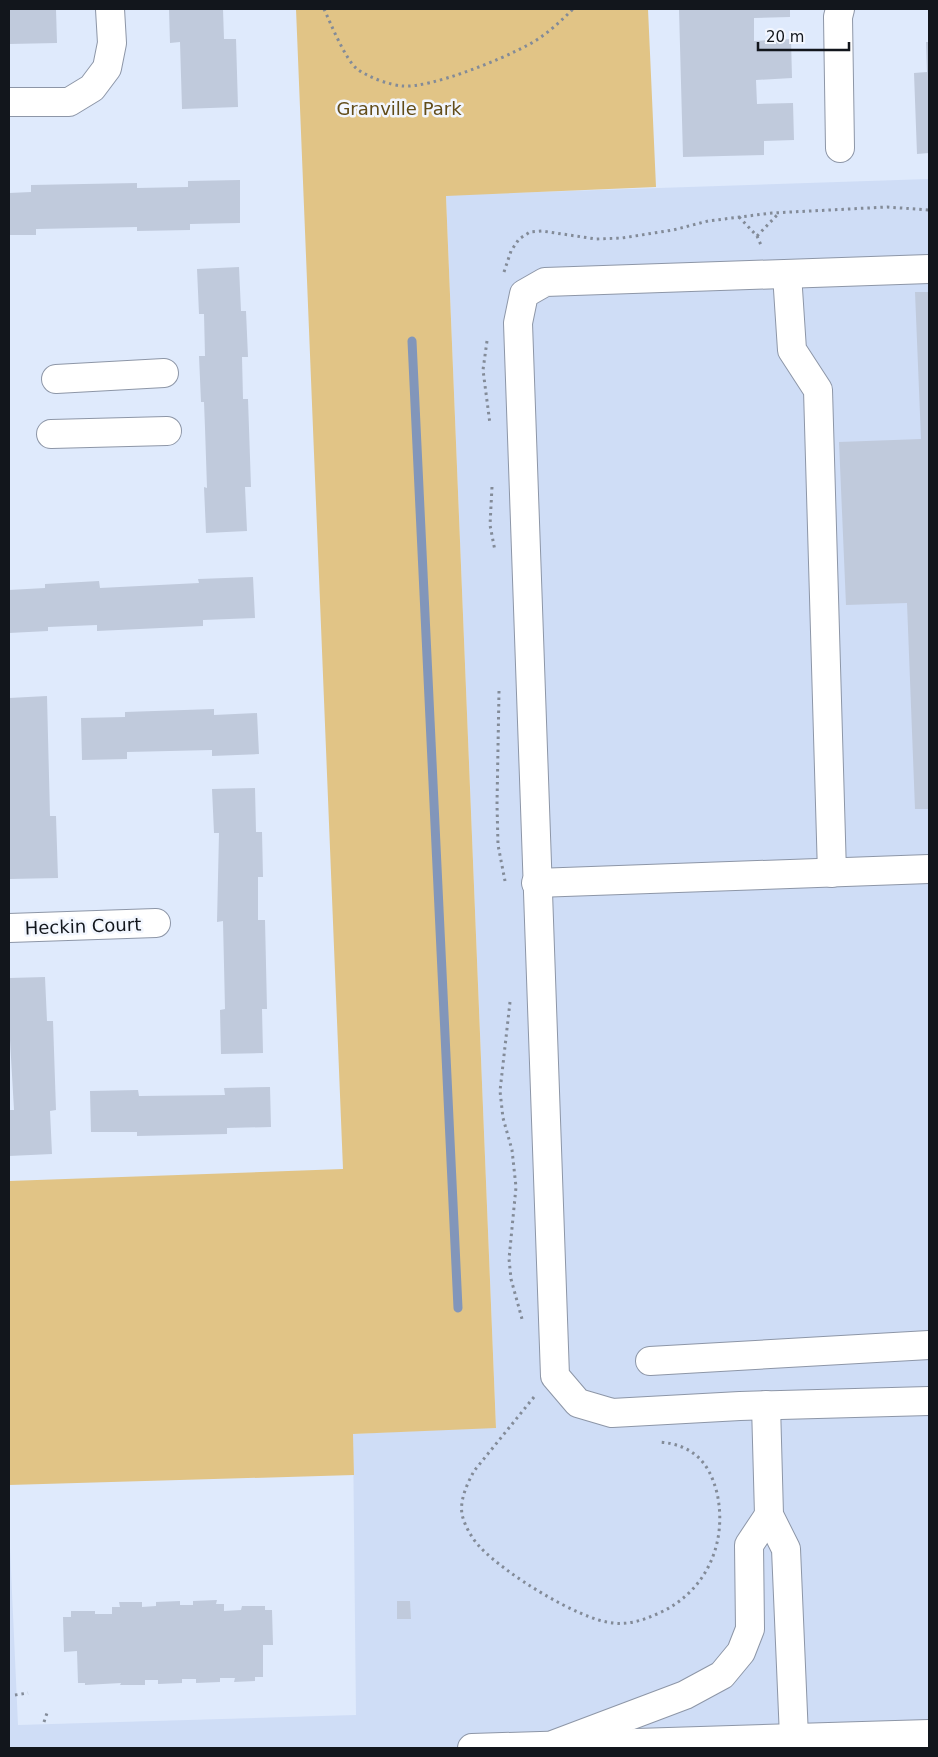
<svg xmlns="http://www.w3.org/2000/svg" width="938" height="1757" font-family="'DejaVu Sans',sans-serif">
  <rect width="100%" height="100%" fill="#dfeafc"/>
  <polygon fill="#cfddf6" points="929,179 929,1748 9,1748 9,1526 18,1725 356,1715 353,1434 496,1427 446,195"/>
  <polygon fill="#e1c486" points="296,9 648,9 656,187 446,196 496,1428 353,1434 354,1475 9,1485 9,1181 343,1169"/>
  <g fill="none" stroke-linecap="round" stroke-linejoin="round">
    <polyline stroke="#8296ba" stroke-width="9" points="412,341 458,1308"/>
  </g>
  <g fill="#c0cadc">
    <polygon points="9,9 56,9 57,43 9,44"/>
    <polygon points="169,9 223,9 224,39 236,39 238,107 182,109 180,42 170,43"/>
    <polygon points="679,9 790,9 790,17 754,18 754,41 791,39 792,78 756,80 757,104 793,103 794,140 764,141 764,155 683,157"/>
    <polygon points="926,42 929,42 929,153 917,154 914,73 927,72"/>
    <polygon points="240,180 240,223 190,224 190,230 137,231 137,227 36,229 36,235 9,235 9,193 31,192 31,185 137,183 137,188 188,187 188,181"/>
    <polygon points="239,267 241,311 246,311 248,357 242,357 243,399 248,399 251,487 245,487 247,531 206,533 204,487 207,488 205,428 204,402 201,402 199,356 205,356 204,314 199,314 197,269"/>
    <polygon points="915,292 929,292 929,809 915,809 907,603 846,605 839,442 921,439"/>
    <polygon points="253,577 255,618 203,620 203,626 97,631 97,625 48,627 48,631 9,633 9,590 45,588 45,584 99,581 100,588 199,583 198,579"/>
    <polygon points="47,696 50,816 56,816 58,878 9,879 9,698"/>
    <polygon points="214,709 214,715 257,713 259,754 212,756 212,750 127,752 127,759 82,760 81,718 125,717 125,712"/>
    <polygon points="255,788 256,832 262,832 263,877 258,877 258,920 265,920 267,1009 262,1009 263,1053 221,1054 220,1010 225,1009 223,921 217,922 219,833 214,833 212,789"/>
    <polygon points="45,977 47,1021 53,1021 56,1110 50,1111 52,1154 9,1156 9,1110 14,1110 9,1023 9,978"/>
    <polygon points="270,1087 271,1127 227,1128 227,1134 137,1136 137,1132 91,1132 90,1091 138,1090 139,1096 225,1095 224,1088"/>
    <polygon points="217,1600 216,1604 224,1604 224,1611 241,1610 242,1606 265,1606 265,1610 272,1610 273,1645 263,1645 263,1677 255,1677 255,1681 234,1682 235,1678 220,1678 220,1682 196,1683 196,1679 182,1679 182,1683 158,1684 158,1680 145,1680 145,1685 120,1685 121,1683 85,1685 85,1683 78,1683 77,1651 64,1652 63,1617 71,1617 71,1611 95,1611 95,1614 112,1614 112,1607 120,1607 119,1602 142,1602 142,1607 156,1606 156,1602 180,1601 180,1605 193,1605 193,1601"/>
    <polygon points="397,1601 410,1601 411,1619 397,1619"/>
  </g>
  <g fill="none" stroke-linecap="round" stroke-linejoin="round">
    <g stroke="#8d96a7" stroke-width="30">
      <g id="minor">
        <polyline points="9,102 69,102 92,88 107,68 112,43 110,9"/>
        <polyline points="840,148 838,17 840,9"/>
        <polyline points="929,269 545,282 524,294 518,323 555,1376 578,1403 612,1413 740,1406 929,1401"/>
        <polyline points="787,274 792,350 818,390 832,873"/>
        <polyline points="56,379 164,373"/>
        <polyline points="51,434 167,431"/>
        <polyline points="536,883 929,869"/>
        <polyline points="9,928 156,923"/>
        <polyline points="650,1361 929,1345"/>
        <polyline points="766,1405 769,1515 786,1549 794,1737"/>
        <polyline points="555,1744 685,1695 722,1675 741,1652 750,1629 749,1545 769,1515"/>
      </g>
    </g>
    <g stroke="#8d96a7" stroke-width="30">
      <polyline id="major" points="472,1748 929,1734"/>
    </g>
    <g stroke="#838b98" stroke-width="3" stroke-dasharray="2.5 4" stroke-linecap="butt">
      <path d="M324,9C331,24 345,59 357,69C368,77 389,85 403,86C431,88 500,60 526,46C544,37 559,23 573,9"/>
      <polyline points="739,217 757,236 761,245"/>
      <polyline points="757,236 779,213"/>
      <polyline points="504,272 511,251 519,239 530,232 542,231 596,239 622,238 673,230 708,221 772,213 887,207 929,210"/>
      <polyline points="487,341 483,370 490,424"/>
      <polyline points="492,487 490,525 495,551"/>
      <polyline points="499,691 497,804 498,845 505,881"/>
      <polyline points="510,1002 500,1091 503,1118 512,1150 516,1187 509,1259 511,1279 522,1319"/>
      <path d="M534,1397L474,1471C467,1484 458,1503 463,1518C466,1528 473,1540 480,1547C504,1573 579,1620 613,1623C629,1625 643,1620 657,1614C706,1593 728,1543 717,1493C709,1461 692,1445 660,1442"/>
      <polyline points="15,1695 28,1693"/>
      <polyline points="44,1722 48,1710"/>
    </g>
    <use href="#minor" stroke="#fff" stroke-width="28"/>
    <use href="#major" stroke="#fff" stroke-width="28"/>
  </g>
  <g text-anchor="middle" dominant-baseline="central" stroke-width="5" stroke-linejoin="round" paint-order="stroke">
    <g font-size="18" fill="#624c19" stroke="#f2f6fe">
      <text x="399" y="108">Granville Park</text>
    </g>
    <g font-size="18" fill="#12161c" stroke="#f2f6fe">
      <text transform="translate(83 926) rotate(-2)">Heckin Court</text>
    </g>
  </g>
  <rect width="938" height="1757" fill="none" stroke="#12161c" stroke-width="20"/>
  <path d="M758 42v8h91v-8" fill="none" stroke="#12161c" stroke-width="2.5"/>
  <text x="766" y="42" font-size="15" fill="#12161c" stroke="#f2f6fe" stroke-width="4" paint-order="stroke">20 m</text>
</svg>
